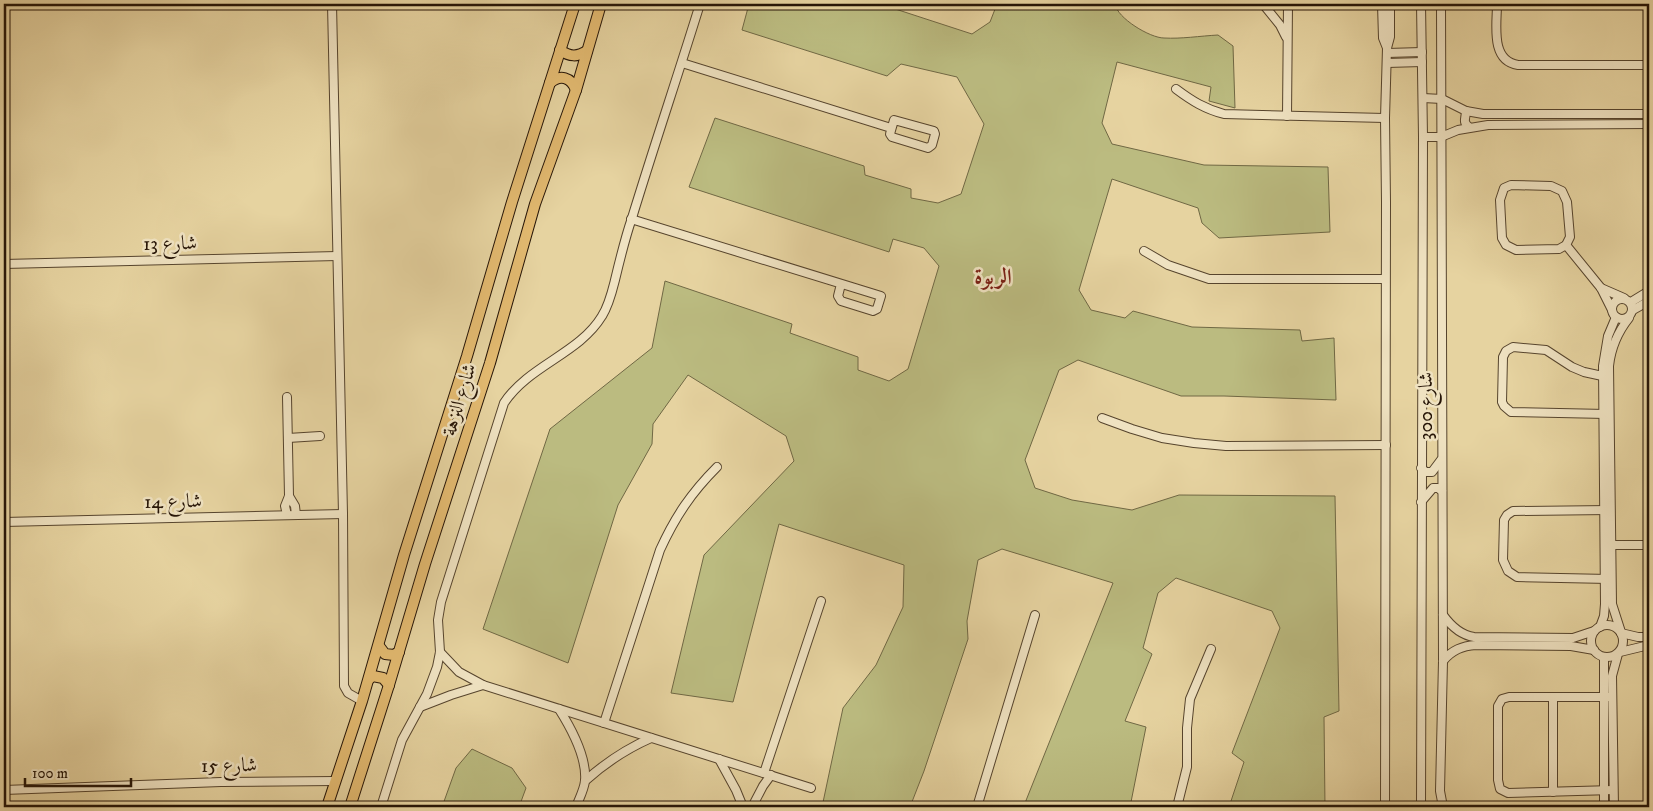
<svg xmlns="http://www.w3.org/2000/svg" width="1653" height="811" font-family="'IM FELL DW Pica',Amiri,serif">
  <rect width="100%" height="100%" fill="#e6d3a0"/>
  <filter id="stains"><feTurbulence type="fractalNoise" baseFrequency=".004" numOctaves="4"/><feColorMatrix values="0 0 0 0 .2 0 0 0 0 .09 0 0 0 0 .02 0 0 0 .5 -.17"/></filter>
  <radialGradient id="worn" r=".72"><stop offset=".6" stop-color="#630" stop-opacity="0"/><stop offset="1" stop-color="#630" stop-opacity=".3"/></radialGradient>
  <g fill="#bbbb80" stroke="#706844">
    <path d="M749,4H880L972,34L990,22L997,4H1115C1117,18 1150,38 1164,38C1181,39 1200,36 1218,35L1233,46L1235,108L1209,101L1211,87L1117,62L1102,123L1112,144L1204,165L1328,167L1330,232L1219,238L1202,223L1198,208L1112,179L1079,290L1091,310L1125,318L1133,311L1192,327L1300,330L1302,341L1334,338L1336,400L1224,396H1181L1078,360L1059,370L1025,460L1035,488L1072,500L1132,510L1179,495L1335,496L1339,711L1324,717L1325,807H1229L1244,762L1232,753L1280,628L1272,611L1176,578L1158,593L1143,648L1152,654L1125,721L1146,727L1130,807H1038L1025,803L1113,583L1002,549L978,560L967,621L968,639L924,771L910,807H822L843,708L876,665L903,607L904,565L779,524L733,702L671,693L704,555L794,461L786,436L688,375L653,424L652,444L618,505L568,663L483,629L550,429L652,348L665,281L792,324L790,333L858,357V370L889,381L908,369L939,266L924,248L893,239L889,252L689,187L715,118L864,166L865,175L911,189V198L938,203L961,194L984,124L957,77L901,64L887,76L742,30Z"/>
    <polygon points="472,749 512,768 526,788 519,807 442,807 456,768"/>
  </g>
  <g fill="none" stroke-linecap="round" stroke-linejoin="round">
    <g stroke="#56442d" stroke-width="10">
      <g id="minor">
        <polyline points="332,4 343,514 344,686 348,693 362,701"/>
        <polyline points="1263,4 1280,25 1286,37"/>
        <polyline points="1382,4 1383,38 1387,48"/>
        <polyline points="1441,4 1443,661 1440,791 1443,807"/>
        <path d="M1497,4C1497,24 1490,61 1518,65H1649"/>
        <polyline points="1387,53 1422,52"/>
        <polyline points="682,63 891,128"/>
        <polyline points="1387,63 1422,62"/>
        <path d="M1176,89C1192,101 1205,109 1224,114L1385,118"/>
        <polyline points="1423,98 1442,99 1466,111 1483,114 1649,114"/>
        <path d="M1466,111C1466,118 1462,122 1469,127"/>
        <polyline points="1287,116 1288,4"/>
        <polygon points="894,120 934,131 935,134 932,145 928,148 892,137 890,134"/>
        <polyline points="1423,137 1441,137 1458,130 1488,125 1649,124"/>
        <polygon points="1511,185 1551,186 1562,191 1567,202 1570,237 1566,245 1559,249 1516,250 1506,245 1502,238 1500,200 1504,188"/>
        <polyline points="631,219 881,296 877,309 873,311 841,301 838,296 841,284"/>
        <polyline points="1566,245 1601,288 1612,310"/>
        <polyline points="1144,251 1168,265 1209,279 1385,279"/>
        <polyline points="4,264 337,256"/>
        <polyline points="1601,288 1624,298"/>
        <circle cx="1622" cy="309" r="10"/>
        <polyline points="1631,302 1649,291"/>
        <polyline points="4,305 5,378"/>
        <polyline points="1633,310 1649,301"/>
        <polyline points="287,397 289,496 285,506 287,515"/>
        <polyline points="1606,414 1511,412 1504,406 1502,402 1503,357 1506,351 1513,347 1546,350 1572,367 1584,372 1607,377"/>
        <polyline points="1102,418 1132,429 1162,438 1194,443 1226,446 1386,445"/>
        <polyline points="288,438 320,436"/>
        <polyline points="1421,468 1426,472 1432,472 1441,460"/>
        <polyline points="289,496 295,506 296,515"/>
        <polyline points="1421,502 1433,488 1438,488 1442,491"/>
        <polyline points="4,522 343,514"/>
        <polyline points="1611,545 1649,545"/>
        <polyline points="1609,579 1517,577 1508,571 1503,560 1504,520 1507,515 1513,511 1609,510"/>
        <path d="M1443,615C1451,626 1460,635 1474,637L1573,638L1594,631"/>
        <circle cx="1607" cy="641" r="16"/>
        <polyline points="1600,627 1604,616 1605,604 1603,366 1608,336 1616,317"/>
        <path d="M1621,632L1612,604L1609,366C1611,348 1617,333 1629,318"/>
        <polyline points="1621,633 1638,637 1649,637"/>
        <polyline points="440,652 459,672 483,685 811,788"/>
        <polyline points="1620,652 1649,645"/>
        <polyline points="1604,657 1604,807"/>
        <path d="M1443,661C1452,650 1462,646 1476,645L1571,646L1594,650"/>
        <polyline points="1612,697 1509,697 1502,699 1498,706 1498,780 1500,789 1508,793 1613,790"/>
        <polyline points="420,707 451,695 483,685"/>
        <path d="M559,709C571,728 587,758 585,781C584,790 579,799 576,807"/>
        <path d="M604,723L660,550C675,517 691,493 717,467"/>
        <polyline points="719,759 736,790 743,807"/>
        <polyline points="764,773 821,601"/>
        <path d="M585,781C605,763 626,749 651,738"/>
        <polyline points="4,790 221,782 335,781"/>
        <polyline points="1553,792 1553,697"/>
        <path d="M381,807L402,740L427,694L437,667L440,652L438,620L441,602L504,403C529,365 579,354 602,316C609,305 612,292 615,280C620,259 625,238 632,218C654,146 678,75 700,4"/>
        <polyline points="752,807 763,786 771,775"/>
        <polyline points="977,807 1035,615"/>
        <polyline points="1177,807 1187,767 1187,728 1190,699 1211,649"/>
        <polyline points="1385,807 1386,202 1385,118 1387,48 1390,37 1390,4"/>
        <polyline points="1421,807 1423,137 1421,4"/>
        <polyline points="1614,807 1612,676 1618,654"/>
      </g>
    </g>
    <g stroke="#261507" stroke-width="12">
      <g id="major">
        <path d="M560,50C570,57 577,57 587,51"/>
        <path d="M550,83C560,74 571,77 576,90"/>
        <polyline points="379,646 385,654 394,655 399,652"/>
        <polyline points="369,679 373,676 383,678 389,685"/>
        <polyline points="327,807 362,701 404,555 467,356 512,202 575,4"/>
        <polyline points="350,807 389,685 425,564 490,363 535,204 576,90 601,4"/>
      </g>
    </g>
    <use href="#minor" stroke="#efe2c1" stroke-width="8"/>
    <use href="#major" stroke="#e3ba70" stroke-width="10"/>
  </g>
  <g text-anchor="middle" dominant-baseline="central" stroke-width="5" stroke-linejoin="round" paint-order="stroke">
    <g font-size="20" fill="#261507" stroke="#efe2c1">
      <text transform="translate(170 244) rotate(-1)">شارع 13</text>
      <text transform="translate(460 400) rotate(-73)">شارع النزهة</text>
      <text transform="translate(1426 406) rotate(-90)">شارع 300</text>
      <text transform="translate(173 502) rotate(-1)">شارع 14</text>
      <text transform="translate(229 766) rotate(-1)">شارع 15</text>
    </g>
    <g font-size="22" font-weight="bold" fill="#7a1f14" stroke="#efe2c1">
      <text x="993" y="277">الربوة</text>
    </g>
  </g>
  <rect width="1653" height="811" fill="none" stroke="#e6d3a0" stroke-width="20"/>
  <rect x="5" y="5" width="1643" height="801" fill="none" stroke="#261507" stroke-width="2.5"/>
  <rect x="10" y="10" width="1633" height="791" fill="none" stroke="#261507"/>
  <path d="M25 778v8h106v-8" fill="none" stroke="#261507" stroke-width="2.5"/>
  <text x="32" y="778" font-size="15" fill="#261507" stroke="#efe2c1" stroke-width="4" paint-order="stroke">100 m</text>
  <rect width="100%" height="100%" filter="url(#stains)"/>
  <rect width="100%" height="100%" fill="url(#worn)"/>
</svg>
